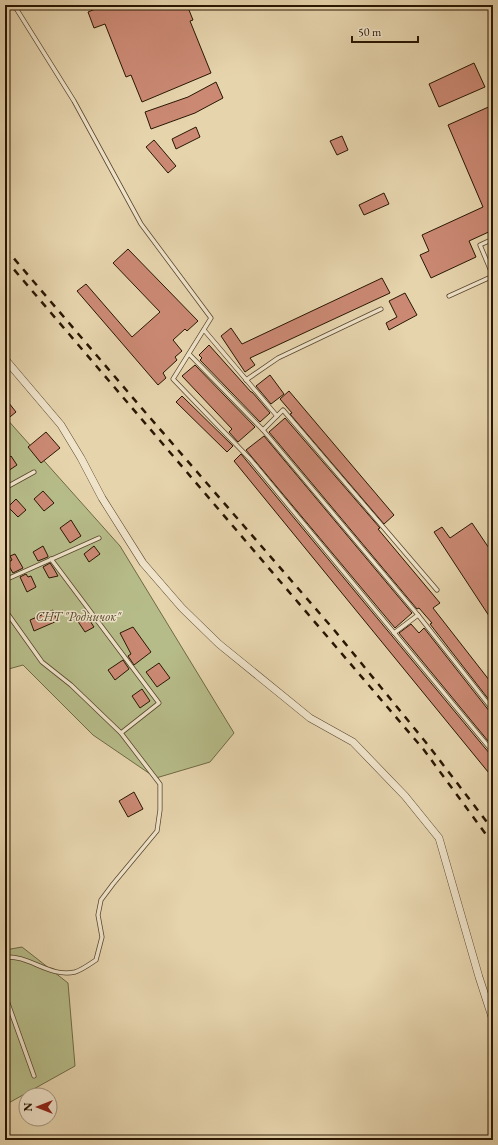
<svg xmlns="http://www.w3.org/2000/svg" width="498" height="1145" font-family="'EB Garamond',serif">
  <rect width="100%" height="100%" fill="#e6d4ad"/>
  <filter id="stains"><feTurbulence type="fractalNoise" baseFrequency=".005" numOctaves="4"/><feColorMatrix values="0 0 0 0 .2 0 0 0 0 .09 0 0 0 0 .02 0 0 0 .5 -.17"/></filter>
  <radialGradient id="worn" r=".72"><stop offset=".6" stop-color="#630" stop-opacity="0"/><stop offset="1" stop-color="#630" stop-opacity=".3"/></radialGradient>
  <g fill="#b6bc89" stroke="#6f6945">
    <polygon points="5,417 120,546 234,733 210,762 156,778 93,735 23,665 5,670"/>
    <polygon points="22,947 68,983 75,1066 5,1105 5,950"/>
  </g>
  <g fill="#cb8974" stroke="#281601">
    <polygon points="105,5 187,5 193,20 190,21 211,73 142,102 131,75 126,77 105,24 94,28 88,12"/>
    <polygon points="474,63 485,87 439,107 429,84"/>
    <polygon points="216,82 223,98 195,113 151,129 145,112 188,97"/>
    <polygon points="493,105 493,230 469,241 476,257 431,278 420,255 429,251 422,235 483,207 448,125"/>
    <polygon points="196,127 200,137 176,149 172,139"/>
    <polygon points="342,136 348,150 337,155 330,141"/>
    <polygon points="154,140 176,166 168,173 146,147"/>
    <polygon points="384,193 389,204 364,215 359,205"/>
    <polygon points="128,249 198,321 187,331 185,329 173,340 182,351 175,357 177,360 163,373 166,378 158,385 77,291 86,284 132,337 160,312 113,263"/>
    <polygon points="382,278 390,293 250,358 255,365 245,372 221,336 231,328 242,344"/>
    <polygon points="405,293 417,315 389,330 386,323 397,317 389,301"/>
    <polygon points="209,345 251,392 252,392 270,413 260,422 200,360 202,358 199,355"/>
    <polygon points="195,365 255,427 238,442 229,432 232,429 182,376"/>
    <polygon points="270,375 284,394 271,404 256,386"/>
    <polygon points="289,391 394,515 384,524 290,414 292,413 280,399"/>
    <polygon points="182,396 233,446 227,452 176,402"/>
    <polygon points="5,398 16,412 5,421"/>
    <polygon points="285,418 380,528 378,529 440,603 433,608 493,685 493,705 430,624 432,623 425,615 419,608 417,609 269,432"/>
    <polygon points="46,432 60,448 41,463 28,447"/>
    <polygon points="264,436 412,613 395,628 246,450"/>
    <polygon points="241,454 490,754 493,755 493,778 234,461"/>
    <polygon points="11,456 17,465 5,473 5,461"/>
    <polygon points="43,491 54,503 44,511 34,499"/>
    <polygon points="16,499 26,510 18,517 8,507"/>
    <polygon points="71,520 81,536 70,543 60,528"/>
    <polygon points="472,523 493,554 493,622 434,532 442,527 450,538"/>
    <polygon points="43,546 48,556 48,557 38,561 33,552"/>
    <polygon points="94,546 100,554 89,562 84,554"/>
    <polygon points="15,554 23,568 13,573 7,563 12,560 10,556"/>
    <polygon points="50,563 54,569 58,576 49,578 43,567"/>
    <polygon points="26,574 28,577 31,576 36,587 27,592 20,577"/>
    <polygon points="53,610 57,621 34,631 30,620"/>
    <polygon points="86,615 94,627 85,632 77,620"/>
    <polygon points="411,624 419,633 424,628 490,712 493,713 493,747 399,633"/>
    <polygon points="133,627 151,652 134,665 128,656 131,654 120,633"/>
    <polygon points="123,660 129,669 115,680 108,670"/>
    <polygon points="159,663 170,678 157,687 146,672"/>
    <polygon points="142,689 150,701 140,708 132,696"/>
    <polygon points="134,792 143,809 128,817 119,801"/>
  </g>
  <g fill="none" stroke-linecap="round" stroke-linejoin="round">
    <g stroke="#58462c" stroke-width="5">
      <g id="service">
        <polyline points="14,5 74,101 141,224 211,318 173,379 250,459 493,752"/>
        <polyline points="493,239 480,245 493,276"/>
        <polyline points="449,296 493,276"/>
        <polyline points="204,330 277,416"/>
        <polyline points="189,354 263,430 418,615 394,633"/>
        <polyline points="246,380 278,358 381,309"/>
        <polyline points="263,430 283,410 437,590"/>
        <polyline points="5,488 34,472"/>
        <polyline points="51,559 159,703 121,733"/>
        <polyline points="5,580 99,538"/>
        <path d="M5,610L42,662L71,685L121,733L160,784V810L157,831L113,884L101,900L98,915L102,937L96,960C90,964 82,970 75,972C50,978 29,955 5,957"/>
        <polyline points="418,615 493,710"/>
        <polyline points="5,995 34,1076"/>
      </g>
    </g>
    <g stroke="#58462c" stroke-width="8">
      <polyline id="minor" points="5,359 61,425 81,458 102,498 143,563 182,608 219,644 310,718 353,742 405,796 439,838 479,977 493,1020"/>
    </g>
    <use href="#service" stroke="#efe3ca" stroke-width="3.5"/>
    <use href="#minor" stroke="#efe3ca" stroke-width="7"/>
    <g stroke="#281601" stroke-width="2.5" stroke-dasharray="7 7" stroke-linecap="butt">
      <polyline points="5,248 139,405 335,631 428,745 493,830"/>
      <polyline points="5,259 424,750 493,844"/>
    </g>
  </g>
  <g text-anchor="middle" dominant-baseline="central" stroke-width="3" stroke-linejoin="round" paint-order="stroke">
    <g font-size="13" font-style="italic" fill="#53482a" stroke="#efe3ca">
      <text x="78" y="616">СНТ "Родничок"</text>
    </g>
  </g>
  <rect width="498" height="1145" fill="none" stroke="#e6d4ad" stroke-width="20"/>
  <rect x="6" y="6" width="486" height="1133" fill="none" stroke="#281601" stroke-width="2"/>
  <rect x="10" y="10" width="478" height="1125" fill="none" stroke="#281601"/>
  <g transform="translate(38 1107) rotate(270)"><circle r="19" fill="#efe3ca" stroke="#9f917a"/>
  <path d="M0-3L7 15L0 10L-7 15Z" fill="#8f2418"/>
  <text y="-6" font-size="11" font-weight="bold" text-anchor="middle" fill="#281601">N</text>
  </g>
  <path d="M352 36v6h66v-6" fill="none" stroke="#281601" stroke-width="2"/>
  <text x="358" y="36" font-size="12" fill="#281601" stroke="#efe3ca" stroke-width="3" paint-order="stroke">50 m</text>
  <rect width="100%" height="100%" filter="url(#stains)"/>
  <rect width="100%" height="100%" fill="url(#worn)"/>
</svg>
